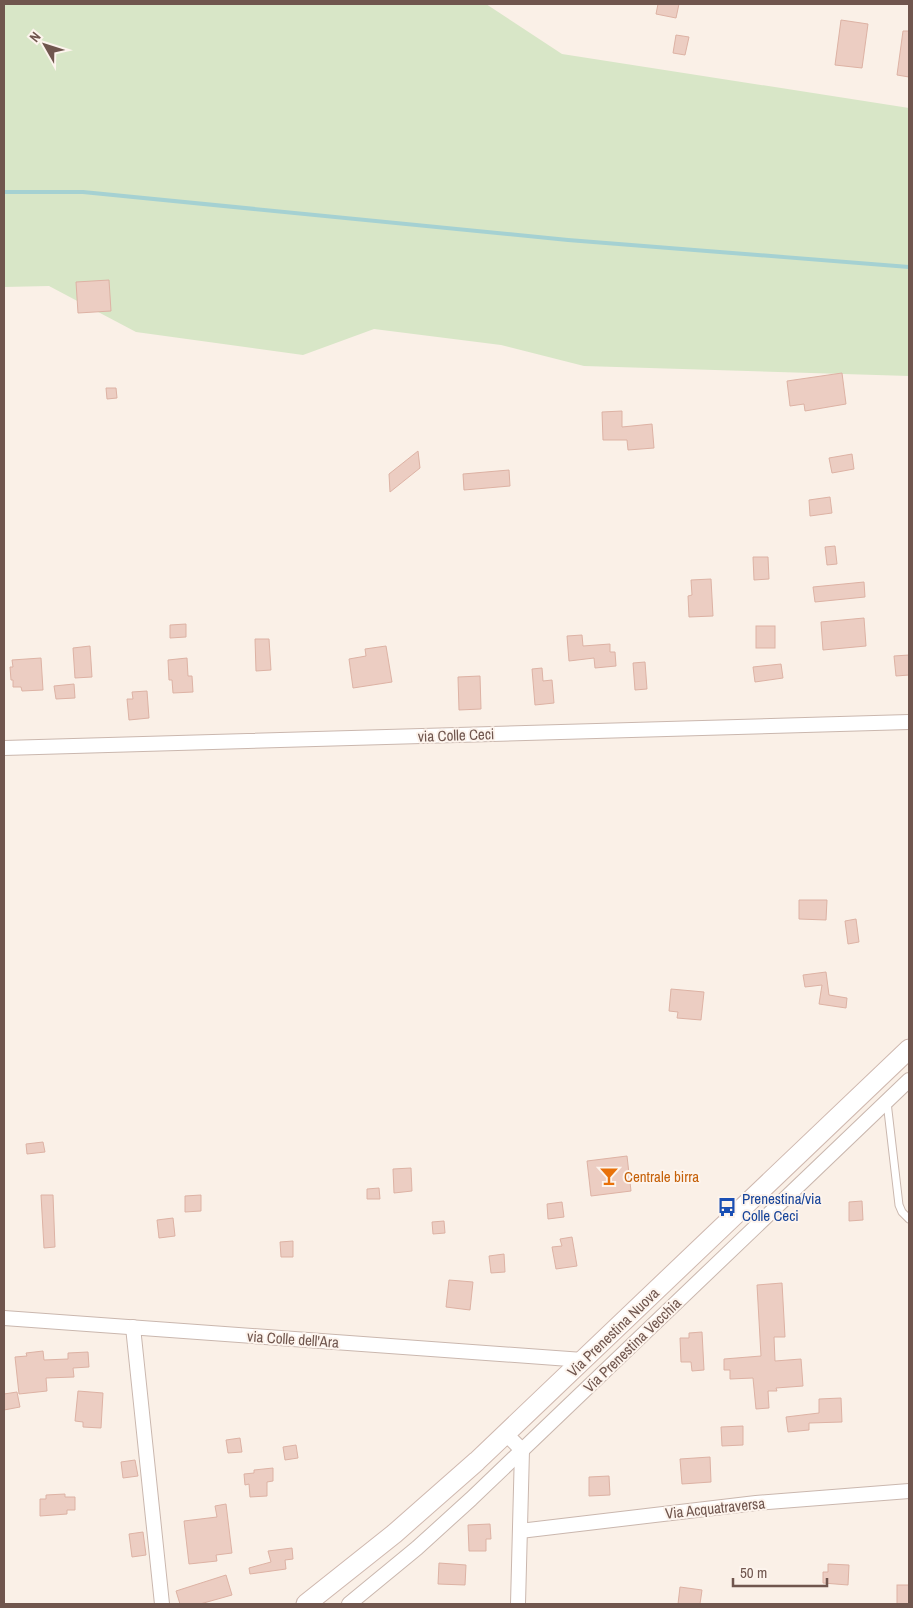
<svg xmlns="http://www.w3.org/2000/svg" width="913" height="1608" font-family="'Archivo Narrow',sans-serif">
  <rect width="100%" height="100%" fill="#faf0e7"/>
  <polygon fill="#d8e6c7" points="4,4 486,4 562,54 909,108 909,376 584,366 501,345 374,329 303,355 136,332 49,286 4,287"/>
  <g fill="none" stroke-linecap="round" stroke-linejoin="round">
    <polyline stroke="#a5d1d2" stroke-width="4" points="4,192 83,192 568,240 909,267"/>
  </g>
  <g fill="#eccdc2" stroke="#ddb2a4">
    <polygon points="658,4 679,4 676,18 656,14"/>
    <polygon points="841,20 868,24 862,68 835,65"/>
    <polygon points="903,31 909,31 909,77 897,75"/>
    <polygon points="676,35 689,37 685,55 673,53"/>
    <polygon points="109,280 111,311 78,313 76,282"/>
    <polygon points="842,373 846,404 805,411 804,404 790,406 787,381"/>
    <polygon points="106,388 116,388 117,398 107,399"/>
    <polygon points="622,411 622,427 652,424 654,448 628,450 627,440 603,440 602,412"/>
    <polygon points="418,451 420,468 390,492 389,474"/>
    <polygon points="852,454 854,469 832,473 829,458"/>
    <polygon points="509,470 510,486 464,490 463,474"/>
    <polygon points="830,497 832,513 810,516 809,500"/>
    <polygon points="835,546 837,564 827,565 825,547"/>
    <polygon points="753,557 768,557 769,579 754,580"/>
    <polygon points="711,579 713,616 689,617 688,596 692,595 691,580"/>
    <polygon points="864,582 865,597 815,602 813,587"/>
    <polygon points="864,618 866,646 823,650 821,622"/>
    <polygon points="186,624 186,637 170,638 170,625"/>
    <rect x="756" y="626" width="19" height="22"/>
    <polygon points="582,635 583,646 610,644 610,652 615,652 616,666 595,668 594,658 569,661 567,636"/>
    <polygon points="255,639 269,639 271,670 256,671"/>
    <polygon points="90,646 92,677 75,678 73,648"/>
    <polygon points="386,646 392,682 353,688 349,659 366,656 365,649"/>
    <polygon points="909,655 909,675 896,676 894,656"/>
    <polygon points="41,658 43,690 22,691 21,687 13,687 13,680 11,680 10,667 13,667 12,660"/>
    <polygon points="187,658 188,676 192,676 193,692 173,693 172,680 169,680 168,660"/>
    <polygon points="645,662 647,689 635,690 633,663"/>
    <polygon points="781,664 783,678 755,682 753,667"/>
    <polygon points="542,668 543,681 552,680 554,703 535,705 532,669"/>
    <polygon points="480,676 481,709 459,710 458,677"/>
    <polygon points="74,684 75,698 56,699 54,686"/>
    <polygon points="147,691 149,718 129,720 127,699 133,699 132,692"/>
    <polygon points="799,900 827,900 826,920 799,919"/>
    <polygon points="856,919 859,942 848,944 845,921"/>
    <polygon points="826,972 829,995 847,998 846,1008 819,1004 822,985 805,987 803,975"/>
    <polygon points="671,989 704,992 701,1020 677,1018 678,1012 669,1011"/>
    <polygon points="43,1142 45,1152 27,1154 26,1144"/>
    <polygon points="627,1156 631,1191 591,1196 587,1161"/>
    <polygon points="411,1168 412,1191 394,1193 393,1169"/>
    <polygon points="379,1188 380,1199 367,1199 367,1189"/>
    <polygon points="41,1195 53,1195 55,1247 44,1248"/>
    <polygon points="201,1195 201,1211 185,1212 185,1196"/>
    <polygon points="862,1201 863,1220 849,1221 849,1202"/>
    <polygon points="562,1202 564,1217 548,1219 547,1204"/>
    <polygon points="173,1218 175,1236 159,1238 157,1220"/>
    <polygon points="444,1221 445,1233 433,1234 432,1222"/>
    <polygon points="572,1237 577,1266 556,1269 552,1247 562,1246 560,1239"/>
    <polygon points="293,1241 293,1257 281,1257 280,1242"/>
    <polygon points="504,1254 505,1272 491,1273 489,1256"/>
    <polygon points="449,1280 473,1282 470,1310 446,1307"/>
    <polygon points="782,1283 785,1337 774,1337 775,1361 801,1359 803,1386 776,1388 777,1391 768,1391 769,1408 756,1409 753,1378 730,1379 730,1370 724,1370 724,1359 761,1356 757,1285"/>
    <polygon points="702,1332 704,1370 692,1371 691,1362 681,1362 680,1338 689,1338 689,1333"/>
    <polygon points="43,1351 44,1360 68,1359 68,1353 88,1352 89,1367 73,1368 74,1377 46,1378 47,1391 19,1394 15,1357 27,1356 26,1353"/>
    <polygon points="78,1391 103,1393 101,1428 83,1427 83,1422 75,1421"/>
    <polygon points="17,1392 20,1407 4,1410 4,1394"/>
    <polygon points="841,1398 842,1422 809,1423 809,1430 788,1432 786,1417 819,1413 819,1399"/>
    <polygon points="743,1426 743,1445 722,1446 721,1427"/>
    <polygon points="240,1438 242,1452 228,1453 226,1440"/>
    <polygon points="296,1445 298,1458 285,1460 283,1447"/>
    <polygon points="710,1457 711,1482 682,1484 680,1459"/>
    <polygon points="135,1460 138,1476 123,1478 121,1462"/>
    <polygon points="273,1468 273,1481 267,1482 267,1496 250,1497 249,1484 245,1485 244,1474 254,1473 254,1470"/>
    <polygon points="609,1476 610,1495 589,1496 589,1477"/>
    <polygon points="65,1494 65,1497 75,1497 75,1510 67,1510 67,1514 40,1516 40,1499 46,1499 46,1495"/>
    <polygon points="226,1504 232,1553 216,1555 217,1561 189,1564 184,1521 217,1517 215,1506"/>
    <polygon points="490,1524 491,1539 486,1539 486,1551 469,1551 468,1525"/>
    <polygon points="143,1532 146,1555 132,1557 129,1534"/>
    <polygon points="292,1548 293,1559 285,1560 286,1569 250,1574 249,1568 271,1562 268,1551"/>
    <polygon points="439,1563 466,1565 465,1585 438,1584"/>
    <polygon points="828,1564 849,1565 848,1585 823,1583 823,1572 828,1572"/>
    <polygon points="226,1575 232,1595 200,1604 180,1604 176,1591"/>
    <rect x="897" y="1585" width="12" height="19"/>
    <polygon points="680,1587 702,1590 700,1604 678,1604"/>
  </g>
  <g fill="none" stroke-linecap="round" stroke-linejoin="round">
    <g stroke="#cab7ae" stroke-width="9">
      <polyline id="service" points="887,1102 899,1205 902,1212 909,1219"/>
    </g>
    <g stroke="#cab7ae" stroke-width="16">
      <g id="minor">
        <polyline points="4,748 909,722"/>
        <polyline points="4,1318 583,1360"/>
        <polyline points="133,1327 162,1604"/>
        <polyline points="506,1434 522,1450 518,1604"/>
        <polyline points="520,1531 756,1503 909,1491"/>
        <polyline points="349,1604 417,1548 471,1499 909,1080"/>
      </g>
    </g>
    <g stroke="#cfb8af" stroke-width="21">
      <polyline id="secondary" points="306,1604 394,1534 477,1461 909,1049"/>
    </g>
    <use href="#service" stroke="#fff" stroke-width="7"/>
    <use href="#minor" stroke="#fff" stroke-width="14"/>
    <use href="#secondary" stroke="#fff" stroke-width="19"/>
  </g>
  <defs>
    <g id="bar-bare" transform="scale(1.5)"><path d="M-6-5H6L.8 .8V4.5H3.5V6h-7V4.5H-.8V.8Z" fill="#e8710a" stroke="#fdf4ed" stroke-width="2.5" paint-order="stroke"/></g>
    <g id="bus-bare" transform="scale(1.5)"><path d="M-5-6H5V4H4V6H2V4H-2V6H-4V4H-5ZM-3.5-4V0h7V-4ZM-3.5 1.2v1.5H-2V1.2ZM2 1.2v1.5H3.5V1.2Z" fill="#1a4fb4" stroke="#fdf4ed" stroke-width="2.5" paint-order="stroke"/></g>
  </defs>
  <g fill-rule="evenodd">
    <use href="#bar-bare" x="609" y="1176"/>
    <use href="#bus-bare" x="727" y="1207"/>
  </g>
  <g text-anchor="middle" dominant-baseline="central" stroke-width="4" stroke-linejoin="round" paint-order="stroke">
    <g font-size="15" fill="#70564e" stroke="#fdf4ed">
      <text transform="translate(456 735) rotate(-2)">via Colle Ceci</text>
      <text transform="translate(613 1332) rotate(-44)">Via Prenestina Nuova</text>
      <text transform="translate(293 1339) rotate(4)">via Colle dell'Ara</text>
      <text transform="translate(632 1345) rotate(-44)">Via Prenestina Vecchia</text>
      <text transform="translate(715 1508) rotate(-6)">Via Acquatraversa</text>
    </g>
    <g font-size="15" fill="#c56008" stroke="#fdf4ed" text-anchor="start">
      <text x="624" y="1176">Centrale birra</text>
    </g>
    <g font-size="15" fill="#164399" stroke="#fdf4ed" text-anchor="start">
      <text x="742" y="1198">Prenestina/via<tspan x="742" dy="17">Colle Ceci</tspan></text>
    </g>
  </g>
  <rect width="913" height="1608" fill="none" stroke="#70564e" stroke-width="10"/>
  <g transform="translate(45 45) rotate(309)" stroke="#fdf4ed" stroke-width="4" paint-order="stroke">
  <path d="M0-4L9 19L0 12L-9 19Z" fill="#70564e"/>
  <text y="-8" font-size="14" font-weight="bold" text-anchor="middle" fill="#70564e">N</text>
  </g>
  <path d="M733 1578v8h94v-8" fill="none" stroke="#70564e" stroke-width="2.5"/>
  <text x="740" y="1578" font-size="15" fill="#70564e" stroke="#fdf4ed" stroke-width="4" paint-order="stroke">50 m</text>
</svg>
